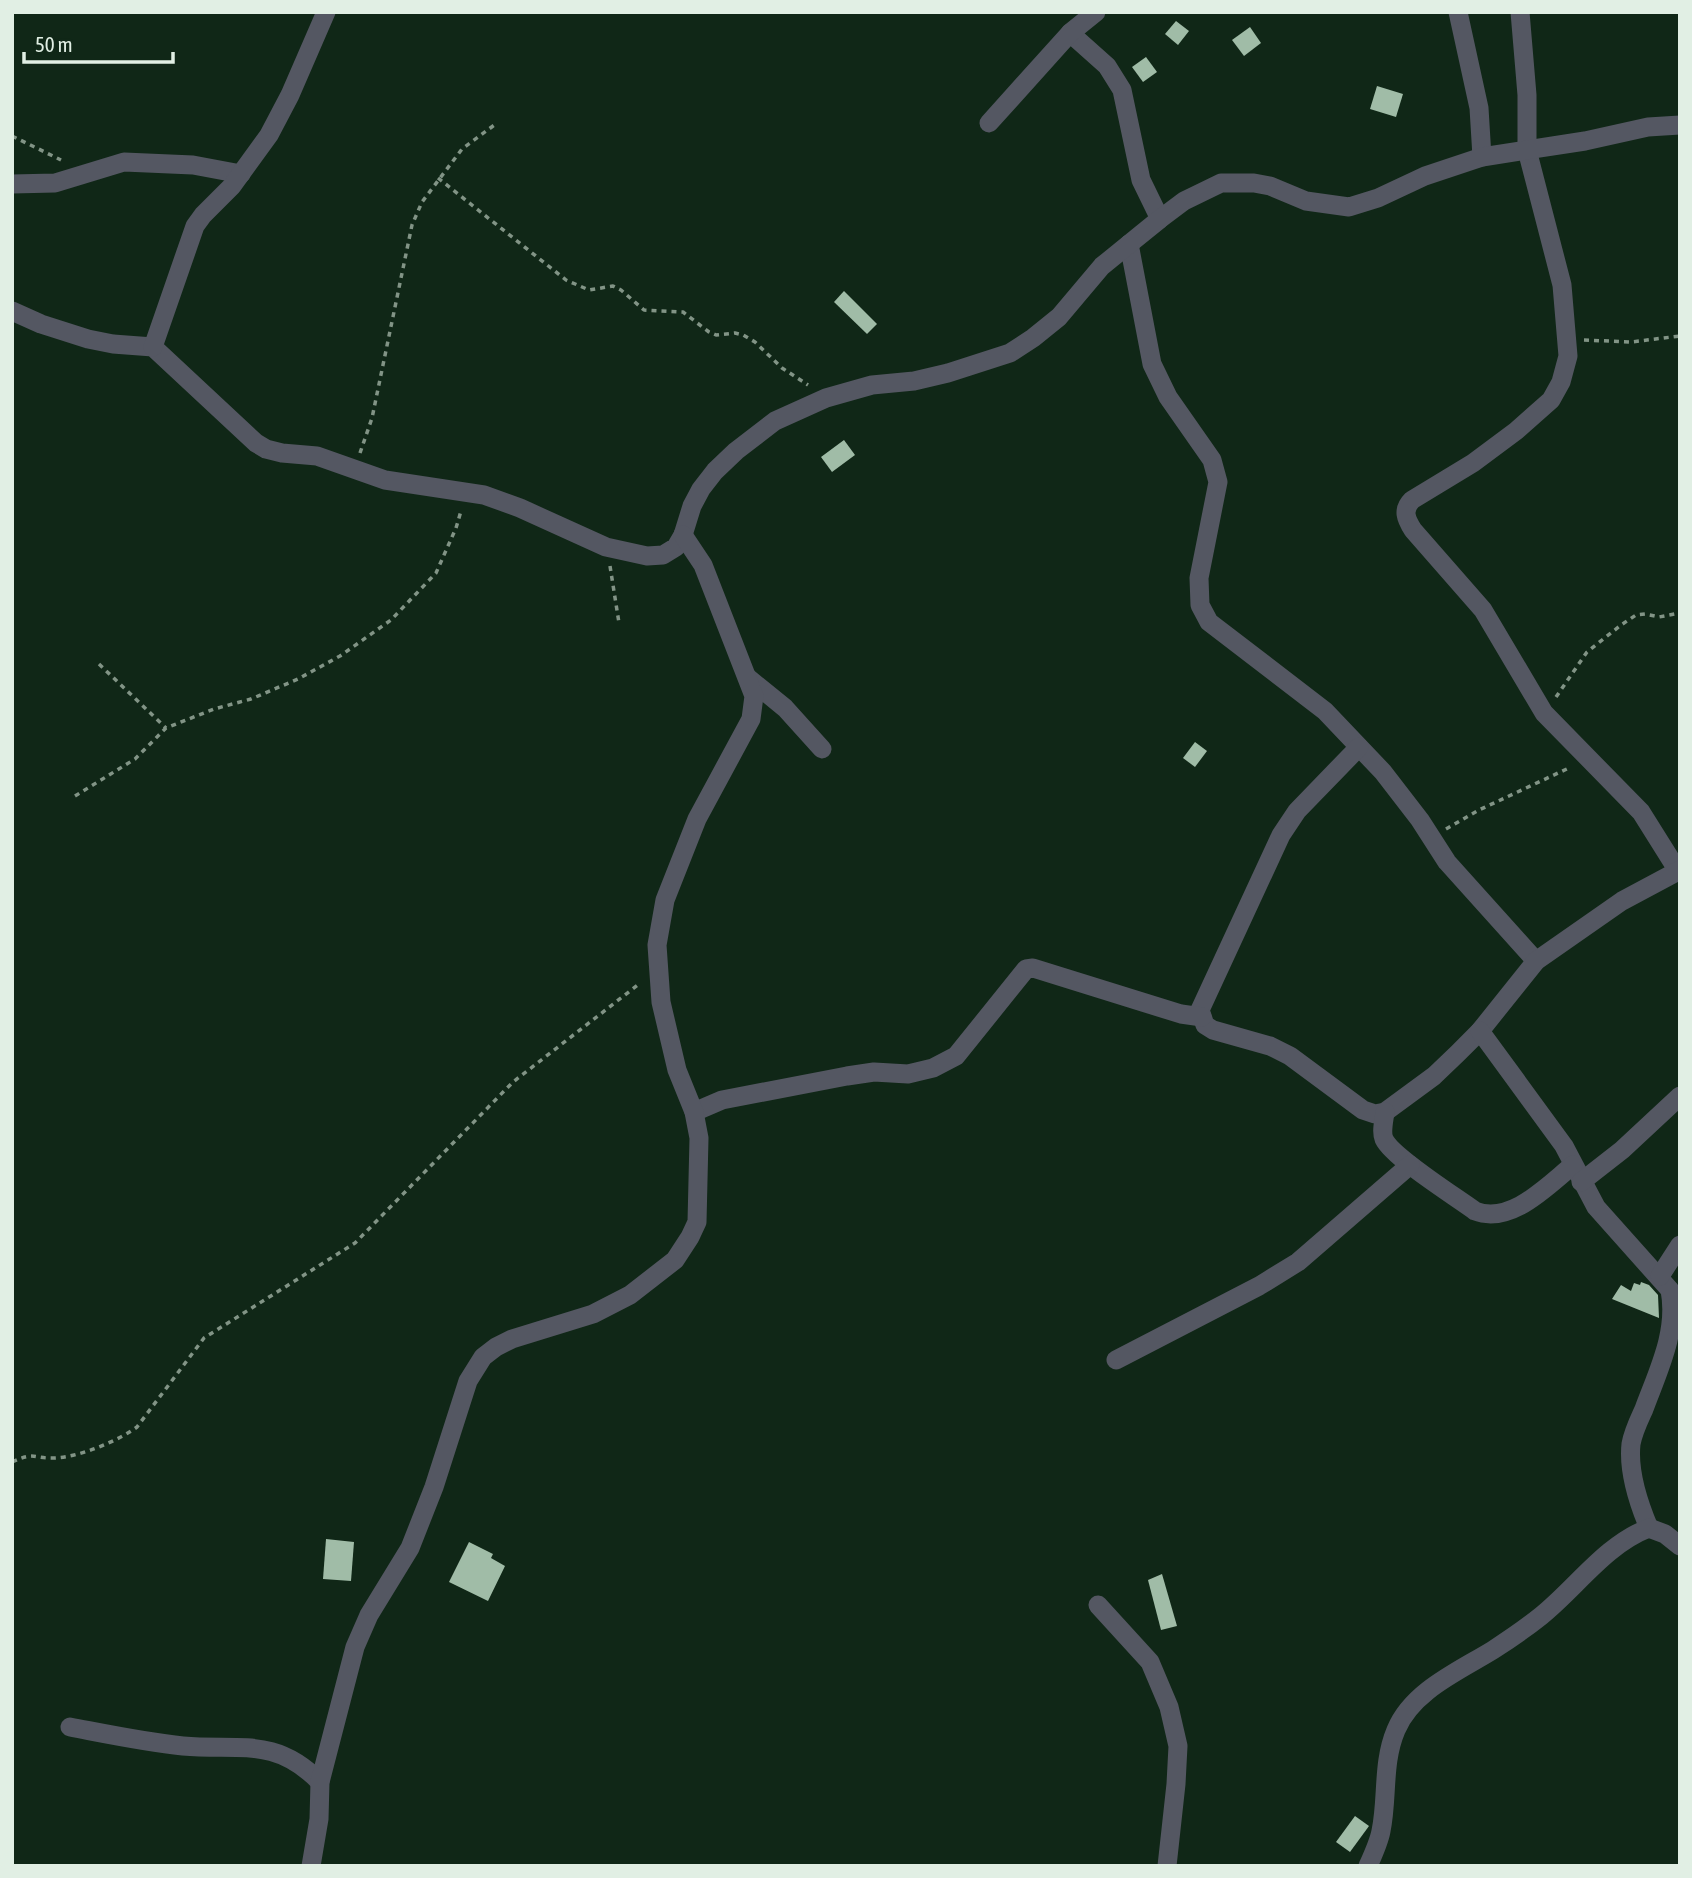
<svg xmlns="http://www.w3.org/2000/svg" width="1692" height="1878" font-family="'Asap Condensed',sans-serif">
  <rect width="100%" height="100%" fill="#102717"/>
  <g fill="#a0bca7">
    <polygon points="1176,21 1189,31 1178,45 1165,34"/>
    <polygon points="1250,27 1261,43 1244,56 1232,40"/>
    <polygon points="1146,57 1157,72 1143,82 1132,67"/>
    <polygon points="1377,86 1403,94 1396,117 1370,109"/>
    <polygon points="844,291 877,324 867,334 834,302"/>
    <polygon points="844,440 855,455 832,472 821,457"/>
    <polygon points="1195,742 1207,751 1195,767 1183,758"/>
    <polygon points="1641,1282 1649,1285 1658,1295 1659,1318 1612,1299 1621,1285 1631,1291 1634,1283 1640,1285"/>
    <polygon points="326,1539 354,1542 351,1581 323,1579"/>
    <polygon points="469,1542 493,1554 491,1558 505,1566 488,1601 449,1582"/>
    <polygon points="1162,1574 1177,1626 1161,1630 1148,1580"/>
    <polygon points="1355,1816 1369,1826 1350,1852 1336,1842"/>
  </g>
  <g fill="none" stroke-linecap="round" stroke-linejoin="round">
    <g stroke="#829486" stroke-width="3.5" stroke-dasharray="5 5" stroke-linecap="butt">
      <polyline points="12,136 61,160"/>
      <polyline points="438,178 566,280 589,290 613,286 621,290 644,310 683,312 709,332 716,335 735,333 743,335 755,342 782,368 808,385"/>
      <polyline points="1584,340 1631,342 1680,336"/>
      <polyline points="360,453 372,418 412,225 422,202 462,149 497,123"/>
      <polyline points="610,566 619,623"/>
      <polyline points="99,664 166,728"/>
      <polyline points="1556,697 1587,652 1621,625 1636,615 1645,614 1659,617 1680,613"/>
      <polyline points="75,796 135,759 166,728 214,709 251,699 298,679 340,656 391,620 436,573 456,528 461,511"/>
      <polyline points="1446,829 1479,810 1571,767"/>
      <path d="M12,1462C36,1451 33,1459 55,1458C79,1457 118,1441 137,1427L204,1338L355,1243L513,1082L639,984"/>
    </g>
    <g stroke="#545762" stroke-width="19">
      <polyline points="1458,12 1479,108 1482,157"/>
      <path d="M1520,12L1527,95V150L1562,285L1568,356L1561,382L1551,400L1516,431L1473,463L1412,500C1402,510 1406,519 1413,530L1483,610L1544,713L1641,812L1678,871"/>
      <polyline points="1070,33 1107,66 1122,90 1141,180 1160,219"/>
      <polyline points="989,123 1070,33 1096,12"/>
      <polyline points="12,184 55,183 124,162 193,165 241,174"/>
      <polyline points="1129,244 1152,364 1168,397 1212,460 1218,482 1199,578 1200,605 1209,622 1325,711 1383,772 1420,820 1447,862 1536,961"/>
      <polyline points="12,311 41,324 88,339 113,344 153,347 256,443 266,449 282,453 317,456 385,480 484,495 520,508 606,547 647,556 663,555 676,547 683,535 692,506 701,489 715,471 736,451 775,421 826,398 872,385 914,381 948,373 1010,353 1033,338 1059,317 1102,266 1160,219 1184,201 1221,183 1254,183 1270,186 1306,201 1349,207 1378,198 1425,176 1482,157 1585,141 1648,127 1680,125"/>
      <polyline points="153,347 195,226 203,215 232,186 269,135 290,95 326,12"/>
      <polyline points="748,678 785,708 822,749"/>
      <polyline points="1359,747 1297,811 1281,835 1200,1010 1205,1025 1213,1030 1270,1046 1290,1056 1363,1110 1375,1114 1385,1112 1434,1076 1458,1053 1480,1031 1536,961 1622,901 1680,870"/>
      <path d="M1480,1031L1564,1146L1596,1207L1670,1290C1678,1332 1658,1371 1644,1409C1639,1420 1633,1432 1631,1444C1628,1472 1638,1502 1649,1528"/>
      <polyline points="694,1112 722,1100 847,1076 874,1072 908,1074 933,1068 956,1056 1026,969 1033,968 1181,1014 1202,1017"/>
      <path d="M1385,1112C1384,1120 1381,1132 1384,1139C1392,1157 1456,1197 1475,1211C1511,1225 1547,1186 1573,1165"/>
      <polyline points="1581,1182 1622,1150 1680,1096"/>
      <polyline points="1660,1276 1680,1245"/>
      <polyline points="1116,1360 1259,1286 1298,1262 1410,1165"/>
      <polyline points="1098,1605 1150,1662 1169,1707 1178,1746 1176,1784 1167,1866"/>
      <path d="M70,1727C107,1734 145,1742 183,1746C239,1751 275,1736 320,1782"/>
      <polyline points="311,1866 319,1819 320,1782 355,1647 369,1615 410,1548 434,1487 468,1381 483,1357 496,1347 512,1339 593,1314 630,1295 675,1260 690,1237 697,1222 699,1138 694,1112 677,1070 661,1002 657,945 665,900 697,819 751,719 754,696 703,565 683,535"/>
      <path d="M1368,1866C1373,1855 1379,1842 1381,1831C1388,1797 1382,1763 1396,1730C1412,1691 1459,1671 1493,1650C1510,1639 1526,1628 1541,1616C1577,1587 1605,1545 1649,1528L1665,1534L1680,1546"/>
    </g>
  </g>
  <rect width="1692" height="1878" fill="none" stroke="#e1efe4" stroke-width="28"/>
  <path d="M24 52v10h149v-10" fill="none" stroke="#e1efe4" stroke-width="3.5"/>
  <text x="35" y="52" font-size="21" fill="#e1efe4" stroke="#102717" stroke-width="5" paint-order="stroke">50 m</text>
</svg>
